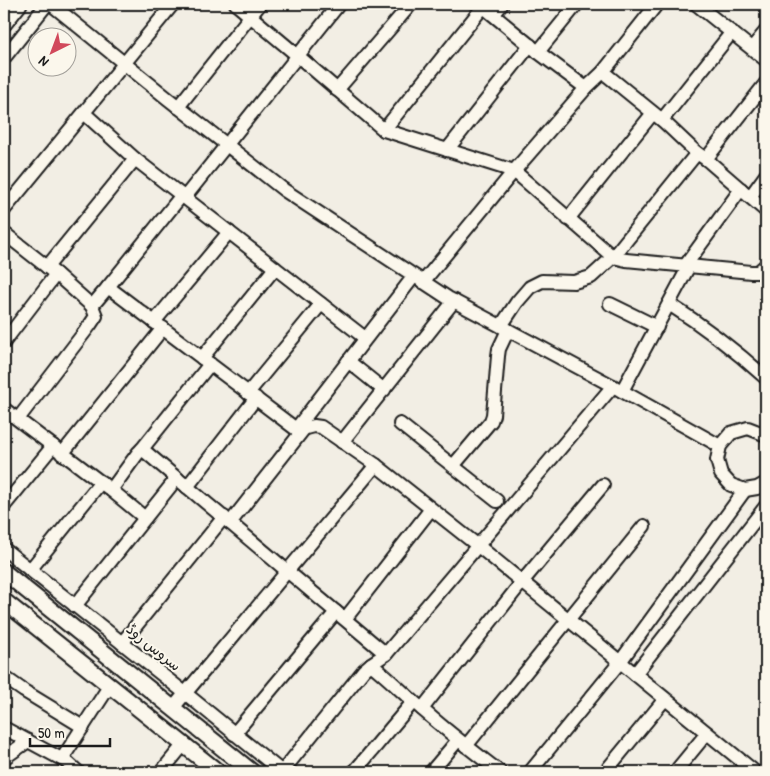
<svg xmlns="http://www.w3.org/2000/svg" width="770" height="776" font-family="'Patrick Hand','Playpen Sans Arabic',sans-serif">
  <rect width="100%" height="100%" fill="#f2eee4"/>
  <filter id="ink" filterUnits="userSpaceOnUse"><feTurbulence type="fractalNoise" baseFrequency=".02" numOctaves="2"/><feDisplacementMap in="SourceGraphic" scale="10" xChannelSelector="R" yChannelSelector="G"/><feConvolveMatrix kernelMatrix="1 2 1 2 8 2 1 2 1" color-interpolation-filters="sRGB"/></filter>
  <g filter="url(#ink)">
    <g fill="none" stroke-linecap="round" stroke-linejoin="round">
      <g stroke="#1c1c1c" stroke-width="16">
        <g id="minor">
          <polyline points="51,4 167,98 284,190 448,298 613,386 720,446"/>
          <polyline points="236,4 298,56 384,130 514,171 613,257 626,260 751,272 758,272 766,265"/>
          <polyline points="480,4 538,52 586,88"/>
          <polyline points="696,4 766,60"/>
          <polyline points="494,14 502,4"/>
          <polyline points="752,48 766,31"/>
          <polyline points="538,52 577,4"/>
          <polyline points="4,58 47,4"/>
          <polyline points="603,72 662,120 697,153 706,159 766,211"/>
          <polyline points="337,90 411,4"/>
          <polyline points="178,107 260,4"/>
          <polyline points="84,113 135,159 365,338"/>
          <polyline points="662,120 732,32"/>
          <polyline points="384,130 483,7"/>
          <polyline points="447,150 530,45"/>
          <polyline points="706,159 766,83"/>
          <polyline points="185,197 339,4"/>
          <polyline points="750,197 766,175"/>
          <polyline points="4,210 173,4"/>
          <polyline points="568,219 653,113"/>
          <polyline points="4,233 56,274 92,306 108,287 296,429 299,430 314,426 321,427 376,465 477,545 755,772"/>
          <polyline points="685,266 741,189"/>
          <polyline points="47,267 135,159"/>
          <polyline points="423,282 514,171 586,88 603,72 657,4"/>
          <polyline points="108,287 182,195"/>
          <polyline points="610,304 657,327"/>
          <path d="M669,304C704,326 736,351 766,378"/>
          <polyline points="154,322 229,232"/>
          <polyline points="501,326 517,302 530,287 542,281 574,282 591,277 613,257 697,153"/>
          <polyline points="4,342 56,274"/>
          <polyline points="202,358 275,268"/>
          <polyline points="348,361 384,390"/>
          <polyline points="622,391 689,266"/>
          <polyline points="248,393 321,304"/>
          <polyline points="4,409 111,490 145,518"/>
          <polyline points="18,419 90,325 96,316 92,306"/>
          <polyline points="400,424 497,501"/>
          <polyline points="296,429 414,276"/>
          <polyline points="766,435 748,428 731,433 720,446 717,460 721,474 731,485 745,490 757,488 766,483"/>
          <polyline points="342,442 454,301"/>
          <polyline points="142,449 210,364"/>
          <polyline points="62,454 163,328"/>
          <polyline points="453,466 491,421 493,415 498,356 499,349 508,330"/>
          <polyline points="187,487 256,398"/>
          <polyline points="111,490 138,453 142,449 386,654"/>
          <polyline points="4,506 53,446"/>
          <polyline points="230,523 303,430"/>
          <polyline points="4,549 185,693 282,772"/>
          <polyline points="30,570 101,482"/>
          <polyline points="75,606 177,478"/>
          <polyline points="345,619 431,509"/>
          <polyline points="122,643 224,517"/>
          <path d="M371,664C386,676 400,690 415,703C442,727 471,750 500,772"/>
          <polyline points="635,674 766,506"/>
          <polyline points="4,677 24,691 83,727"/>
          <polyline points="173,708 376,465"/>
          <polyline points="422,709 522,582 603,485"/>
          <polyline points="4,728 67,762 78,772"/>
          <polyline points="234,734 336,612"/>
          <polyline points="466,746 644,526"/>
          <polyline points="4,758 28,741"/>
          <polyline points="62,759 110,685"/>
          <polyline points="161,772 184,744"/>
          <polyline points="282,772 364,670 371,664 386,654 613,386"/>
          <polyline points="354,772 413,702"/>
          <polyline points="431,772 458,740"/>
          <polyline points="530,772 620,662 745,490"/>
          <polyline points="605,772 665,699"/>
          <polyline points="675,772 707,733"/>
        </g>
      </g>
      <g stroke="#1c1c1c" stroke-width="19">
        <g id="major">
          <polyline points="4,23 19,4"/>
          <polyline points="4,572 252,772"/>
          <polyline points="4,601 218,772"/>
        </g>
      </g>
      <use href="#minor" stroke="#fbf7ec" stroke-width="12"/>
      <use href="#major" stroke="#fbf7ec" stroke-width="15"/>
    </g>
  </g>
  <g text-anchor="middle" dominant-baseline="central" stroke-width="4" stroke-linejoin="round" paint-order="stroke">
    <g font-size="15" fill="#1c1c1c" stroke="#fbf7ec">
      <text transform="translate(154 647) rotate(39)">سروس روڈ</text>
    </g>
  </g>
  <rect width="770" height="776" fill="none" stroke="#fbf7ec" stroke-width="20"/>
  <rect x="10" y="10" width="750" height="756" fill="none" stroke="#1c1c1c" stroke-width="2" filter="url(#ink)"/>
  <g transform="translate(52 52) rotate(222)"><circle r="24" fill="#fbf7ec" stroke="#a29f99"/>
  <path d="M0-4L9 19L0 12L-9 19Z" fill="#d1495b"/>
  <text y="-8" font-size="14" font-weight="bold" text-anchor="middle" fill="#1c1c1c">N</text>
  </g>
  <path d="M30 738v8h80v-8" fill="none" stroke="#1c1c1c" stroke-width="2.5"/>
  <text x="38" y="738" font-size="15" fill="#1c1c1c" stroke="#fbf7ec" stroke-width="4" paint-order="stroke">50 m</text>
</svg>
